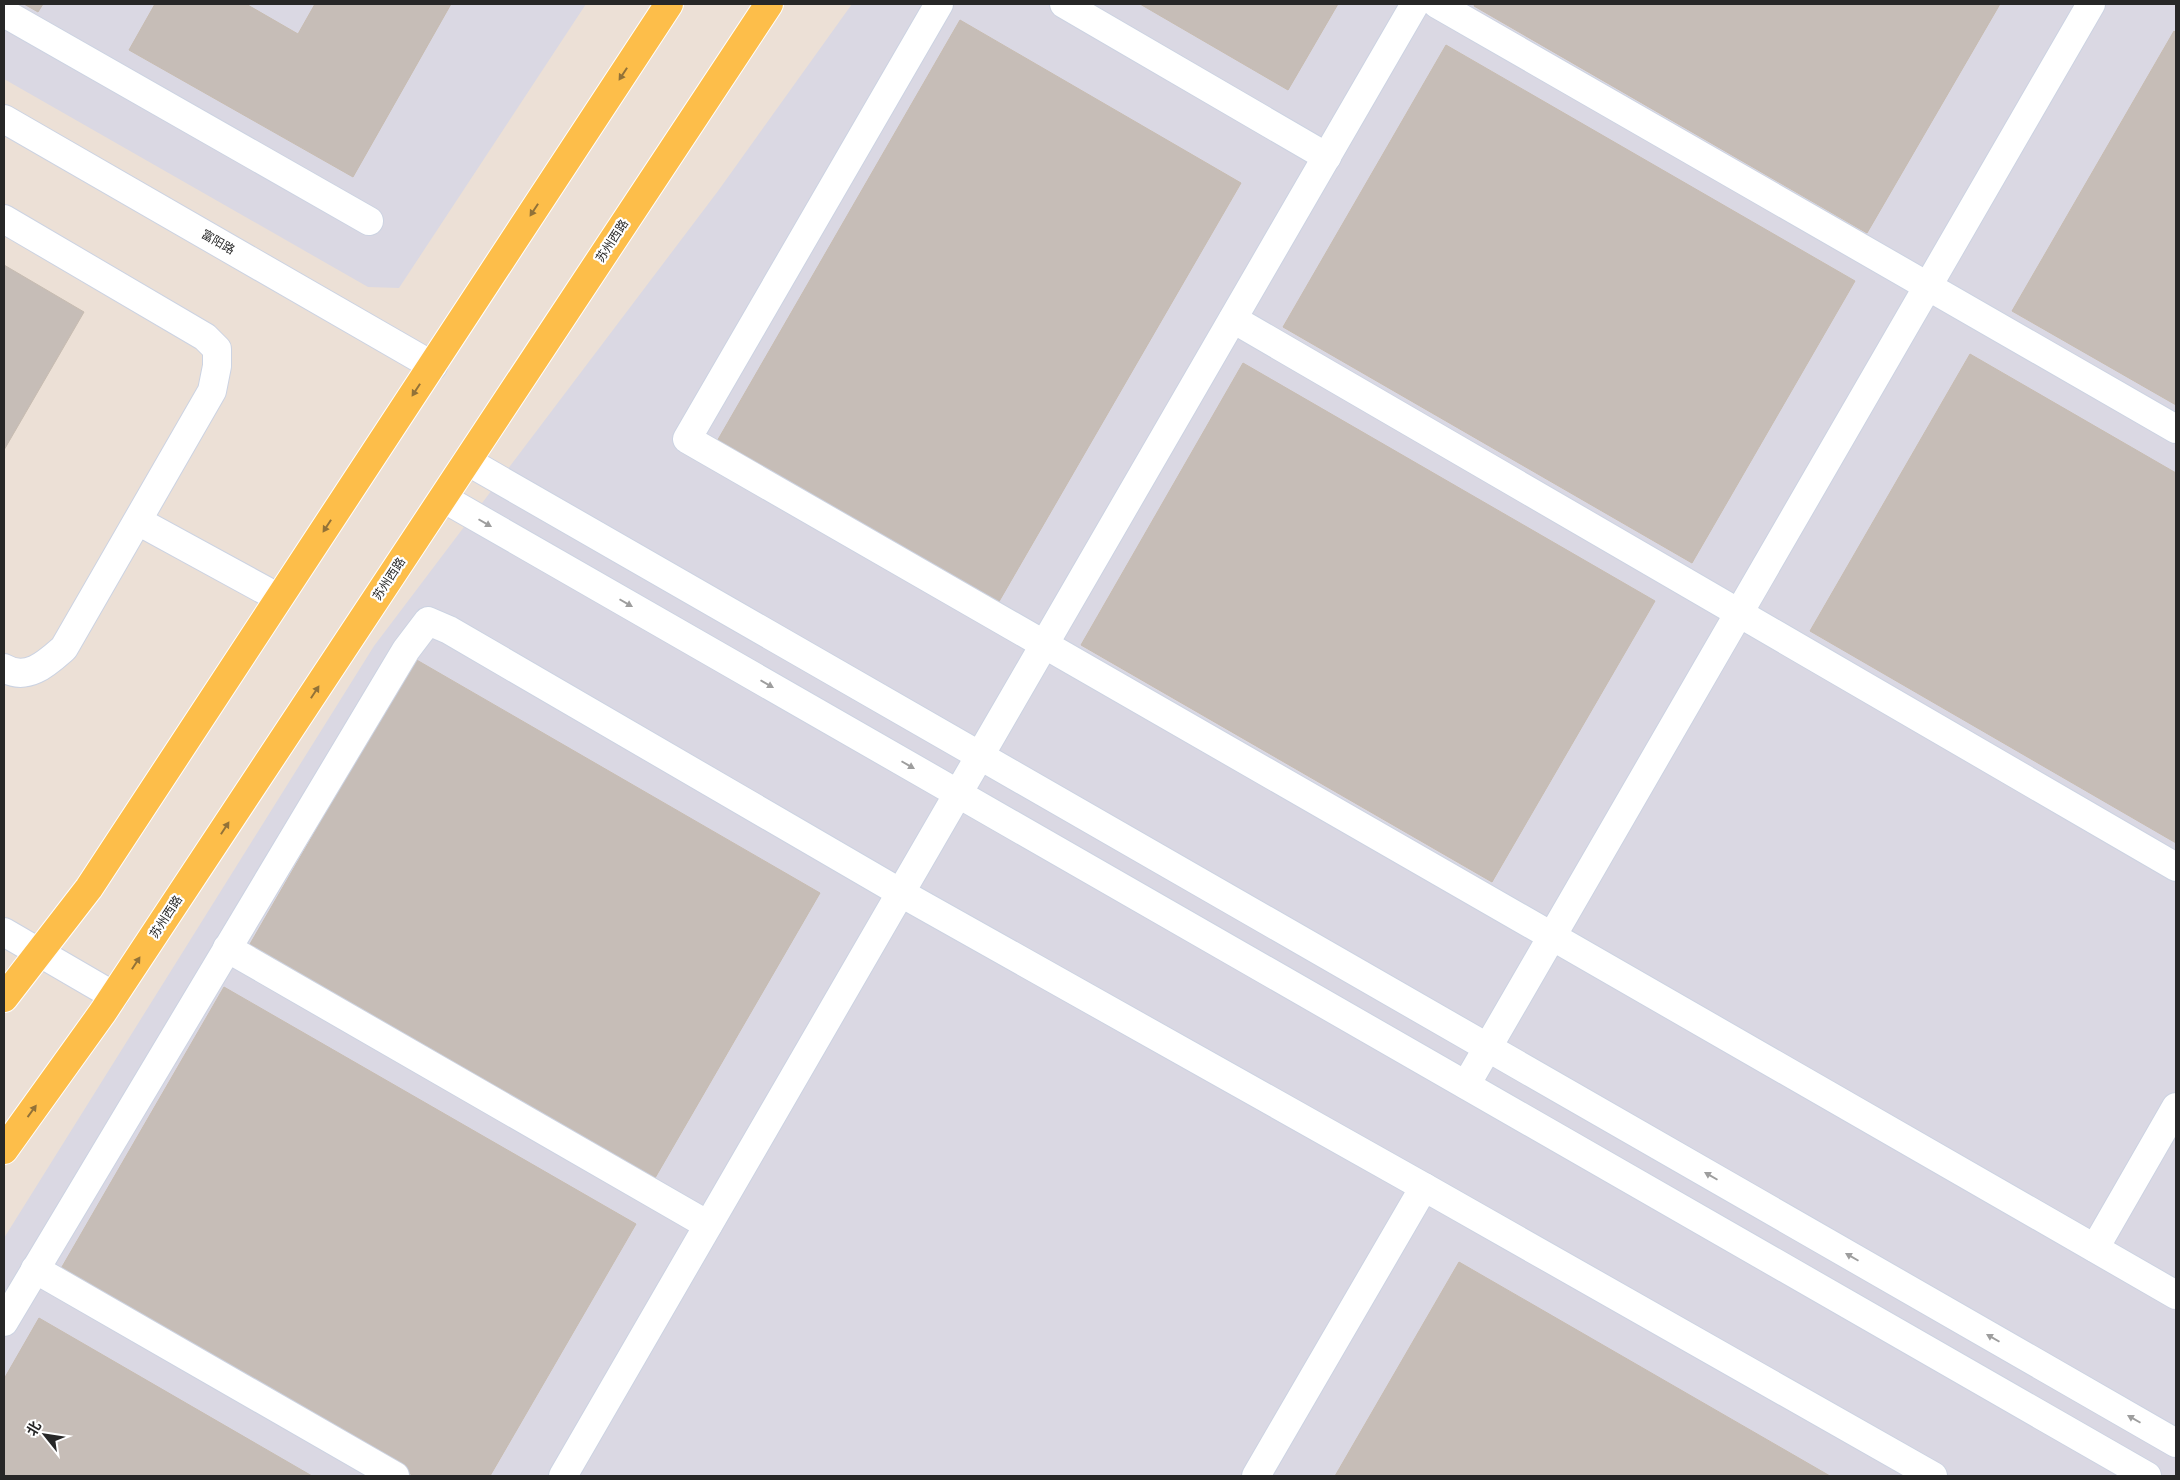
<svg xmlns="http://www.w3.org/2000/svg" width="2180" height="1480" font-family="Rubik,'Noto Sans SC',sans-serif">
  <rect width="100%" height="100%" fill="#ece0d6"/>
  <g fill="#dad8e3">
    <polygon points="4,4 586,4 399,288 368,287 4,79"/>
    <polygon points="852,4 2176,4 2176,1476 4,1476 4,1238 374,646 718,191"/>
  </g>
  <g fill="#c6bdb7" stroke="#c7bcb1">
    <polygon points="24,4 43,4 38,12"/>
    <polygon points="155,4 246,4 298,34 315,4 451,4 353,177 129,50"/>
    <polygon points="1140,4 1338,4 1288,90"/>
    <polygon points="1475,4 2000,4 1867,233 1474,6"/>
    <polygon points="960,20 1241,183 997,605 716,443"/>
    <polygon points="2174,31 2176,33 2176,405 2012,311"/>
    <polygon points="1446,45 1855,281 1692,563 1283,327"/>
    <polygon points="4,265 84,312 4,450"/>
    <polygon points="1970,354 2176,473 2176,843 1810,631"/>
    <polygon points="1243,363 1655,601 1492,882 1081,645"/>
    <polygon points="415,659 820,893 655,1178 250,944"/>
    <polygon points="224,987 636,1224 490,1476 414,1476 59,1272"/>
    <polygon points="1459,1262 1830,1476 1335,1476"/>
    <polygon points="39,1318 312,1476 4,1476 4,1379"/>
  </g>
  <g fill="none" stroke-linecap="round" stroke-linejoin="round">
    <g stroke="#ccd3e2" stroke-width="30">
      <g id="minor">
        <polyline points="939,4 687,439 2176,1295"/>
        <polyline points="1064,4 1327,157"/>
        <polyline points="1437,4 2176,429"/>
        <polyline points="4,13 369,221"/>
        <polyline points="4,119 433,366"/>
        <path d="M4,219L205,337L217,349V366L212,391L64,648C47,663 27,682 4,668"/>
        <polyline points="1233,319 2176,867"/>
        <polyline points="467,461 2176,1443"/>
        <polyline points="443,498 2147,1476"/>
        <polyline points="138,521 279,598"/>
        <polyline points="4,932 114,996"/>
        <polyline points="227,948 708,1225"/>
        <polyline points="1466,1085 2091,4"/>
        <polyline points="2095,1248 2176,1107"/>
        <polyline points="35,1269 395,1476"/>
        <polyline points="4,1322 406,650 428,621 449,630 901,893 1424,1187"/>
        <polyline points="563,1476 1415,4"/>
        <polyline points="1256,1476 1424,1187 1933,1476"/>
      </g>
    </g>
    <g stroke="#fff" stroke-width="30">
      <g id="major">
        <polyline points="4,998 89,888 669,4"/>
        <polyline points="4,1150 103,1012 769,4"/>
      </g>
    </g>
    <use href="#minor" stroke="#fff" stroke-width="28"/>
    <use href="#major" stroke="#fdbe4a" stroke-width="28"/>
  </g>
  <defs><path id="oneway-solid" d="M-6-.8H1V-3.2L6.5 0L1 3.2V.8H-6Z" transform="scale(1.25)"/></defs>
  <g fill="#927238">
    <use href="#oneway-solid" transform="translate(623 74) rotate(123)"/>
    <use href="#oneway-solid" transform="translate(534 210) rotate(123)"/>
    <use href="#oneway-solid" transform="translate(416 390) rotate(123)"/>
    <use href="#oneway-solid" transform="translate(327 526) rotate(123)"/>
    <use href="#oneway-solid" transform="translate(315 692) rotate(-57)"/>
    <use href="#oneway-solid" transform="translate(225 828) rotate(-57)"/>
    <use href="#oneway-solid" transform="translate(136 963) rotate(-57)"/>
    <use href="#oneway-solid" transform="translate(32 1111) rotate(-54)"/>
  </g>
  <g fill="#9e9e9e">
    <use href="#oneway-solid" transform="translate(485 523) rotate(30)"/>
    <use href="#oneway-solid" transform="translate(626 603) rotate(30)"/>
    <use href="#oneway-solid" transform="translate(767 684) rotate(30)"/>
    <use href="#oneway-solid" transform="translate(908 765) rotate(30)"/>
    <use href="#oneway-solid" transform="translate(1711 1176) rotate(-150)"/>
    <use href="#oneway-solid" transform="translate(1852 1257) rotate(-150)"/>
    <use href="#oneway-solid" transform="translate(1993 1338) rotate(-150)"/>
    <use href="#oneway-solid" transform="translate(2134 1419) rotate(-150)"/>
  </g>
  <g text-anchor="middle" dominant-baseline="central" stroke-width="4.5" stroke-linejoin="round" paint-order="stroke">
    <g font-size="12" fill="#272727" stroke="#fff">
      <text transform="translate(612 241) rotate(-57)">苏州西路</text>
      <text transform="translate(218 242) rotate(30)">富阳路</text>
      <text transform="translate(389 579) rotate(-57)">苏州西路</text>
      <text transform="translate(166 917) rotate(-57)">苏州西路</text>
    </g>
  </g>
  <rect width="2180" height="1480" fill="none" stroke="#272727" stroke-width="10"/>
  <g transform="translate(45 1435) rotate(300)" stroke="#ffffff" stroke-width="4" paint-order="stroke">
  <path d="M0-4L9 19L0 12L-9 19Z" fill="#272727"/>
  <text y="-8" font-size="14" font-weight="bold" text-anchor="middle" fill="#272727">北</text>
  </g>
</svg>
